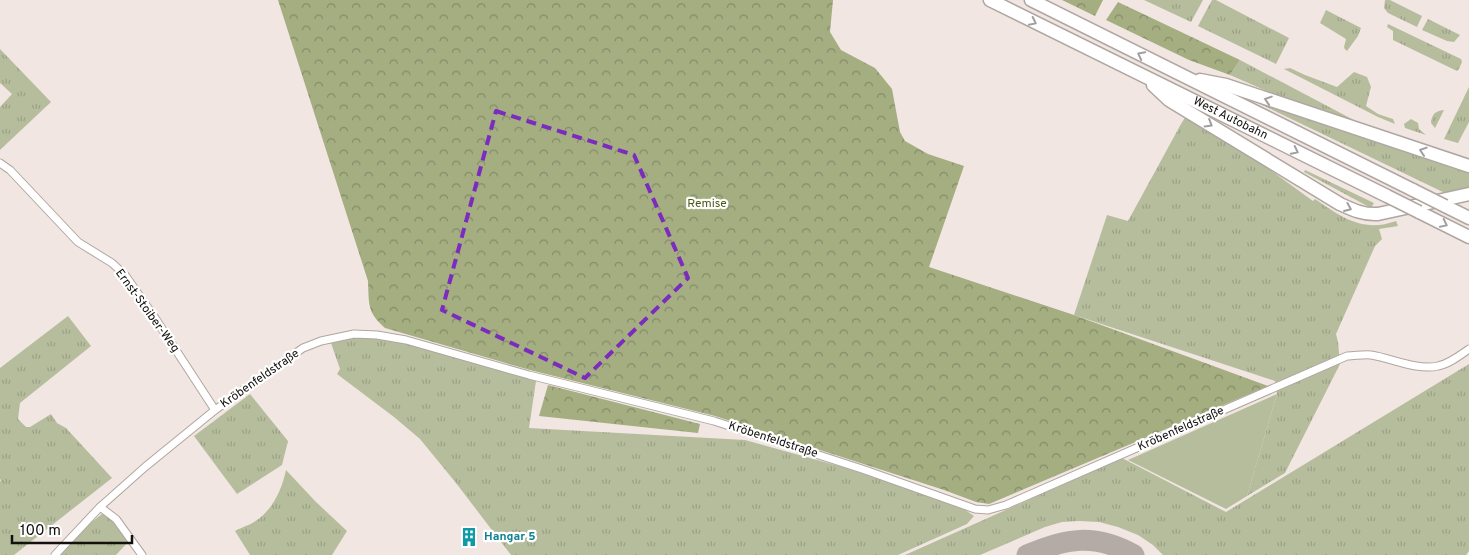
<svg xmlns="http://www.w3.org/2000/svg" width="1469" height="555" font-family="Overpass,sans-serif">
  <defs>
    <pattern id="grass-tufts" width="24" height="20" patternUnits="userSpaceOnUse" patternTransform="scale(1.25)"><rect width="24" height="20" fill="#b6bd9d"/><path d="M3 7l-1-3M5 7V3M7 7l1-3M15 17l-1-3M17 17v-4M19 17l1-3" fill="none" stroke="#9ca186"/></pattern>
    <pattern id="forest-crowns" width="20" height="18" patternUnits="userSpaceOnUse" patternTransform="scale(1.25)"><rect width="20" height="18" fill="#a4ae81"/><path d="M2 6a3 3 0 1 1 6 0M12 15a3 3 0 1 1 6 0" fill="none" stroke="#848c68"/></pattern>
  </defs>
  <rect width="100%" height="100%" fill="#f1e6e1"/>
  <g fill="url(#grass-tufts)">
    <polygon points="1144,0 1203,0 1191,22"/>
    <polygon points="1212,0 1216,0 1289,38 1276,64 1198,26"/>
    <polygon points="1385,0 1390,0 1422,16 1417,27 1388,13 1384,8"/>
    <polygon points="1326,10 1361,28 1358,36 1347,51 1344,48 1346,39 1320,23"/>
    <polygon points="1428,19 1460,35 1454,42 1447,41 1422,30"/>
    <polygon points="1388,24 1461,59 1462,62 1459,69 1457,71 1393,40 1393,31 1387,27"/>
    <polygon points="0,49 51,102 0,150 0,107 12,94 0,83"/>
    <polygon points="1240,60 1367,127 1269,92 1230,75"/>
    <polygon points="1290,68 1305,75 1337,87 1354,72 1367,77 1371,87 1366,106 1378,114 1393,119 1395,124 1378,117 1284,69"/>
    <polygon points="1469,87 1469,122 1458,143 1444,139"/>
    <polygon points="1252,100 1469,171 1469,190 1447,194"/>
    <path d="M1444,110L1435,128L1431,123C1432,114 1435,111 1444,110Z"/>
    <path d="M1186,116L1258,161L1313,201L1315,199C1341,217 1363,233 1396,221L1398,226L1379,229L1382,239L1375,246L1336,334L1338,342L1340,364L1285,473L1247,496L1277,394L1275,381L1074,315L1107,215L1128,221L1181,124Z"/>
    <polygon points="1411,119 1418,123 1419,129 1426,135 1405,128 1404,124"/>
    <polygon points="1305,170 1374,203 1371,208 1304,172"/>
    <polygon points="68,316 91,346 20,403 18,419 26,427 30,427 51,414 57,423 66,428 112,478 14,555 0,555 0,482 1,480 0,479 0,368"/>
    <polygon points="362,337 386,339 413,344 536,381 529,428 745,440 846,468 961,507 974,516 967,524 898,555 511,555 456,483 420,439 394,417 337,374 340,369 331,343 345,339"/>
    <polygon points="1469,364 1469,551 1466,555 1163,555 1153,545 1138,535 1118,527 1099,522 1079,521 1062,522 1045,527 980,555 905,555 1122,458 1226,512"/>
    <polygon points="250,394 288,441 282,465 237,494 194,436"/>
    <path d="M286,470L316,502L347,531L332,555H250L235,531C242,527 251,525 257,520C273,509 282,489 286,470Z"/>
    <polygon points="102,514 108,516 129,541 116,555 60,555 89,524"/>
  </g>
  <g fill="url(#forest-crowns)">
    <path d="M278,0H833L830,32L841,50L875,68L892,89L900,132L905,141L928,154L964,166L929,267L1074,315L1268,386L989,504L976,502L944,490L715,416L530,370L385,328C367,312 369,304 368,281Z"/>
    <polygon points="1062,0 1103,0 1095,16"/>
    <polygon points="1118,2 1240,60 1230,75 1189,60 1106,20"/>
    <polygon points="548,385 700,424 698,433 539,416"/>
  </g>
  <polygon fill="#b6bd9d" points="1277,394 1247,496 1226,509 1128,460"/>
  <g fill="none" stroke-linecap="round" stroke-linejoin="round">
    <path stroke="#b4aba7" stroke-width="21" d="M1027,555C1066,538 1095,533 1134,555"/>
    <g stroke="#b0a6a1" stroke-width="9">
      <g id="minor">
        <polyline points="0,163 10,170 78,242 112,263 125,275 153,315 215,410"/>
        <polyline points="100,507 116,519 142,555"/>
        <path d="M55,555L100,507L145,467L215,410L303,348L321,341L354,334L377,335L406,340L529,375L714,421L865,470L975,509L988,510L1006,505L1347,356C1355,356 1364,354 1371,355C1391,358 1418,371 1438,366C1449,364 1459,356 1469,349"/>
      </g>
    </g>
    <g stroke="#b0a6a1" stroke-width="15">
      <g id="motorway">
        <path id="s1" d="M990,0L1387,196"/>
        <polyline points="1031,0 1413,190"/>
        <polyline points="1200,80 1226,85 1469,166"/>
        <path d="M1153,85L1169,100L1340,204C1353,210 1364,215 1378,214L1469,194"/>
        <polyline points="1445,206 1469,218"/>
        <polyline points="1419,212 1469,237"/>
      </g>
    </g>
    <use href="#minor" stroke="#fff" stroke-width="7"/>
    <use href="#motorway" stroke="#fff" stroke-width="12"/>
    <g stroke="#b0a6a1" stroke-width="15" stroke-linecap="butt">
      <g id="motorway-bridge">
        <polyline points="1413,190 1445,206"/>
        <polyline points="1387,196 1419,212"/>
      </g>
    </g>
    <use href="#motorway-bridge" stroke="#fff" stroke-width="12"/>
  </g>
  <defs><path id="oneway-chevron" d="M-2-3.5L2.5 0L-2 3.5" fill="none" stroke-width="1.6" stroke-linecap="round" stroke-linejoin="round" transform="scale(1.25)"/></defs>
  <g stroke="#a19f9f">
    <use href="#oneway-chevron" transform="translate(1033 22) rotate(26)"/>
    <use href="#oneway-chevron" transform="translate(1141 55) rotate(-153)"/>
    <use href="#oneway-chevron" transform="translate(1268 100) rotate(-162)"/>
    <use href="#oneway-chevron" transform="translate(1209 124) rotate(31)"/>
    <use href="#oneway-chevron" transform="translate(1295 151) rotate(26)"/>
    <use href="#oneway-chevron" transform="translate(1423 151) rotate(-162)"/>
    <use href="#oneway-chevron" transform="translate(1348 208) rotate(23)"/>
    <use href="#oneway-chevron" transform="translate(1444 224) rotate(26)"/>
  </g>
  <path fill="none" stroke="#7b2cbf" stroke-width="4" stroke-dasharray="10 6" stroke-linejoin="round" d="M496,111L634,155L688,278L585,378L442,310Z"/>
  <defs>
    <g id="building-bare" transform="scale(1.5)"><path d="M-4-6H4V6H1V3H-1V6H-4ZM-2.5-4.3h1.7v1.8h-1.7ZM.8-4.3h1.7v1.8H.8ZM-2.5-1h1.7V.8h-1.7ZM.8-1h1.7V.8H.8Z" fill="#0f9aa8" stroke="#fff" stroke-width="2.5" paint-order="stroke"/></g>
  </defs>
  <g fill-rule="evenodd">
    <use href="#building-bare" x="469" y="537"/>
  </g>
  <g text-anchor="middle" dominant-baseline="central" stroke-width="4.5" stroke-linejoin="round" paint-order="stroke">
    <g font-size="12" fill="#13100e" stroke="#fff">
      <text stroke="none"><textPath href="#s1" startOffset="268">West Autobahn</textPath></text>
      <text transform="translate(147 311) rotate(54)">Ernst-Stoiber-Weg</text>
      <text transform="translate(260 379) rotate(-35)">Kröbenfeldstraße</text>
      <text transform="translate(1181 429) rotate(-24)">Kröbenfeldstraße</text>
      <text transform="translate(773 440) rotate(18)">Kröbenfeldstraße</text>
    </g>
    <g font-size="12" fill="#4e5912" stroke="#fff">
      <text x="707" y="204">Remise</text>
    </g>
    <g font-size="12" font-weight="bold" fill="#0d838f" stroke="#fff" text-anchor="start">
      <text x="484" y="537">Hangar 5</text>
    </g>
  </g>
  <path d="M12 535v8h120v-8" fill="none" stroke="#13100e" stroke-width="2.5"/>
  <text x="20" y="535" font-size="15" fill="#13100e" stroke="#ffffff" stroke-width="4" paint-order="stroke">100 m</text>
</svg>
